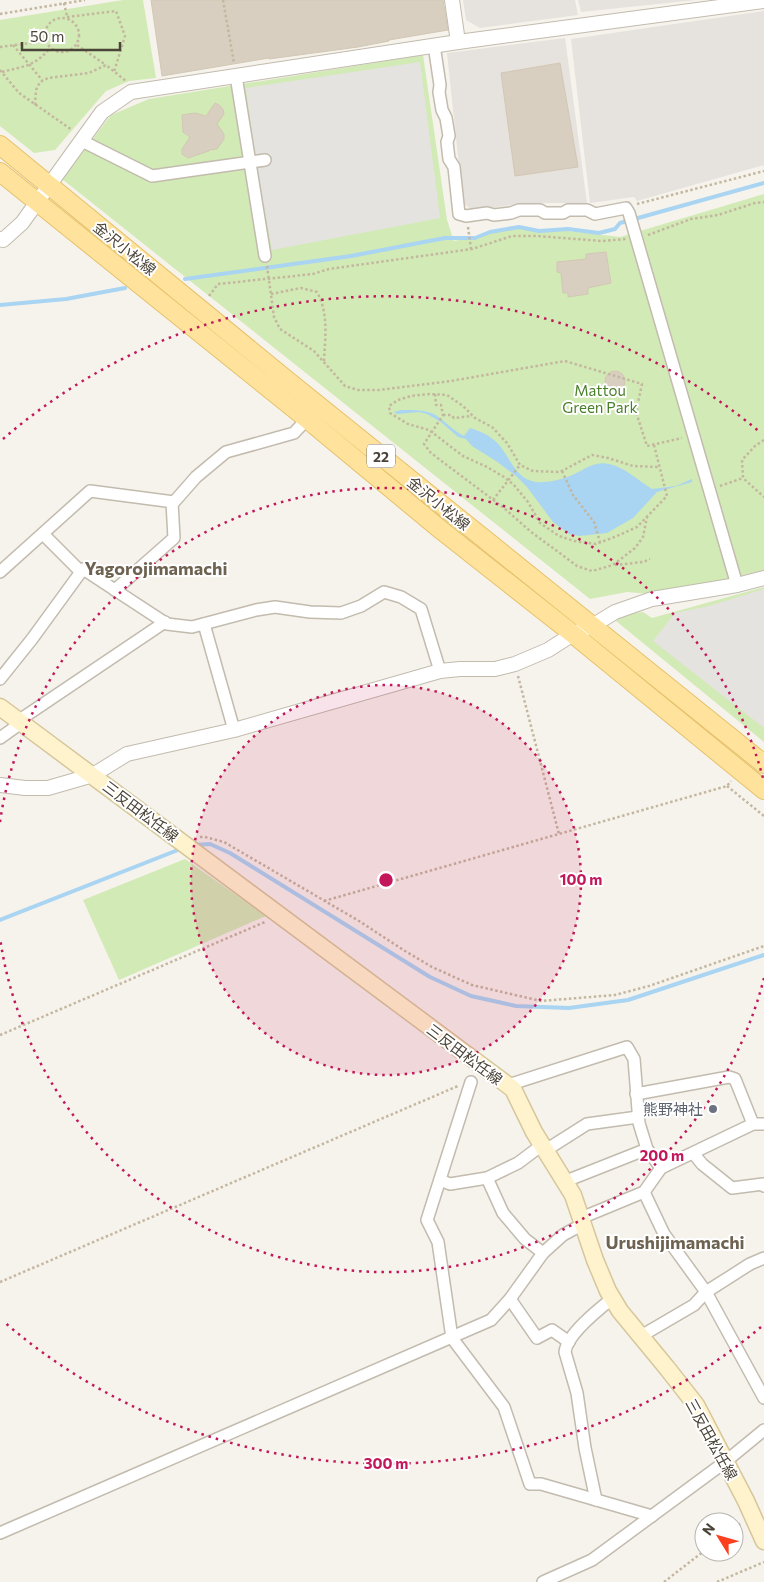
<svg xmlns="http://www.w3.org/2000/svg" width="764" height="1582" font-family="Commissioner,'Noto Sans JP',sans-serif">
  <rect width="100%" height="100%" fill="#f6f3ec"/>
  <g fill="#e6e2dd">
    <polygon points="463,0 575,0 578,15 480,28 466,20"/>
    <polygon points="578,0 696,0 581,12"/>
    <polygon points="764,11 764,165 637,201 634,197 590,203 571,39"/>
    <polygon points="565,38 587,203 529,203 472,210 463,203 447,53"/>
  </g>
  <g fill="#d2eab5">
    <polygon points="123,0 143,0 156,78 129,81 106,91 55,150 34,153 0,126 0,20"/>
    <polygon points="423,55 447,220 454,241 512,228 559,230 620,237 764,194 764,570 663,595 627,592 590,599 62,179 111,115 149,99"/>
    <polygon points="764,587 764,742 610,616 643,612 652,618"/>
    <polygon points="185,859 266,916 119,980 83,900"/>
  </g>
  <g fill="#e5e3e0">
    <polygon points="420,62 440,218 272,250 256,162 246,88"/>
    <polygon points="764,589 764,728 653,641 675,613 709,606"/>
  </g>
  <path fill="#a9d4f2" d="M401,410C415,410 430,409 441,419C449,425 454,431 464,436L470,428C479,431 487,434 494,440C510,453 513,479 536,482C546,483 560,480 570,476C583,471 593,460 609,464C624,467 639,481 652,489L676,486L692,479V482L657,492L633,518L607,533L580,536L569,534L553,522L527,487L516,476L496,461L472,446L466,439L458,437L441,422L427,414L419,412L397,414L394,412Z"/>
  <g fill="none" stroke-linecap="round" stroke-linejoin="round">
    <g stroke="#a9d4f2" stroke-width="4">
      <polyline points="185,279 351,256 445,238 475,238 490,232 519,227 539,231 568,229 599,233 615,229 620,223 764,183"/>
      <polyline points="0,305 66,299 125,288"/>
      <polyline points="194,845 210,844 230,853 430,977 471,996 516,1006 569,1008 628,1000 764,955"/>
      <polyline points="0,920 183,848"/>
    </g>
  </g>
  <g fill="#d8cfc1" stroke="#d3c7b4">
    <polygon points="151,0 443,0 448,30 389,40 389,41 358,47 269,59 269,58 162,76"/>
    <polygon points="560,63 578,167 515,176 501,73"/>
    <polygon points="215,103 219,105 223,109 224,114 217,124 224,134 224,139 217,149 209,150 209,151 188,158 182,154 182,149 190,137 183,132 182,115 195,113 206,116"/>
    <polygon points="606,252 611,283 588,288 588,294 568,297 568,293 563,293 561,273 557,272 557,262 586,259 586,254"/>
    <circle cx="615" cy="381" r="10"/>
  </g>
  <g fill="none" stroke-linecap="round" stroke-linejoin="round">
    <g stroke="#c2bbae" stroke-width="14">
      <g id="minor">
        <polyline points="434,45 440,85 439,92 442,110 446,118 449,136 447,142 449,159 454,167 459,214 466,216 487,213 494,215 511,213 519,210 540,210 545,213 563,213 568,210 587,210 595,214 626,208 629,213 737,585"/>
        <polyline points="236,76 265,256"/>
        <polyline points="82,141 152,176 265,160"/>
        <polyline points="43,534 81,572"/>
        <polyline points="0,572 90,491 174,502 196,477 226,452 294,433 307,419"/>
        <polyline points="115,590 174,538 172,502"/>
        <polyline points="204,624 234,730"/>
        <polyline points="0,679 32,639 83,569 167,624 192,627 256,610 275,607 310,612 341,613 361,606 384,592 401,597 421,609 440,671"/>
        <polyline points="18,721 165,622"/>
        <polyline points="0,738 21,723"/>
        <polyline points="471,1082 427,1220 438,1242 452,1338 504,1407 530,1484 541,1484 652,1516"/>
        <polyline points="508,1085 627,1047 634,1059 639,1123 647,1149 661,1168"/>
        <polyline points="636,1094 729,1077 735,1079 753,1124"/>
        <polyline points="546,1150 587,1124 638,1117"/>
        <polyline points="694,1154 702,1164 732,1188 763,1184 764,1186"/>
        <polyline points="487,1178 503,1213 525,1239 543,1253"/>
        <polyline points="440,1180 450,1184 487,1178 518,1163 542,1145"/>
        <polyline points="566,1181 647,1149"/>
        <polyline points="644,1192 664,1234 706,1292 764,1398"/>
        <polyline points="581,1218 644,1192 661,1168 753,1124 764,1124"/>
        <polyline points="510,1299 537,1338 552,1330 569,1342"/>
        <polyline points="641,1336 694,1305 706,1292 750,1264 764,1258"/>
        <path d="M596,1500L585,1448L577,1393L565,1352C567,1334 599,1309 613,1298"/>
        <polyline points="0,1533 491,1320 510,1299 543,1253 563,1235 583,1224"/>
        <polyline points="543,1582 592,1560 725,1462 764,1430"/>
      </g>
    </g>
    <g stroke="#c2bbae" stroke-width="16">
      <g id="tertiary">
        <polyline points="458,42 764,1"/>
        <polyline points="0,239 3,240 22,223 102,112 131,92 458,42 452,0"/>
        <polyline points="0,785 25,788 48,788 93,775 127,754 234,730 440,671 460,669 495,669 515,664 548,650 573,634 592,626 615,612 652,599 737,585 764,578"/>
      </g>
    </g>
    <g stroke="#d6c79b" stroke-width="19">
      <polyline id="secondary" points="0,707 513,1089 534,1132 573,1195 595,1260 608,1291 620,1311 667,1368 696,1405 746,1501 764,1541"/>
    </g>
    <g stroke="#e6c16a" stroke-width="20">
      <g id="primary">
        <polyline points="0,145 288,381 764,764"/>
        <polyline points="0,172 307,419 441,530 573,634 764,790"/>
      </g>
    </g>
    <g stroke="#c4b79f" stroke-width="2.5" stroke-dasharray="2.5 2.5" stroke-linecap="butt">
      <polyline points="223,0 234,63"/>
      <polyline points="64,3 67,16"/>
      <polyline points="0,14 85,0"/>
      <polyline points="67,17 116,11 125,36 114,72"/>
      <circle cx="62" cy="35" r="17"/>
      <polyline points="13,45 42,80"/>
      <polyline points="77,45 106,65"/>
      <polyline points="0,47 46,41"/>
      <polyline points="0,70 19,93 72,130"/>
      <path d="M2,72C24,66 34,67 50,48"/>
      <polyline points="35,105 36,90 40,82 48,78 89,73 106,65 126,81"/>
      <polyline points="637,204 764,171"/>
      <polyline points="468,227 471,249"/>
      <polyline points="648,235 691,219 718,215 755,203 764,202"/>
      <polyline points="267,266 274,317 280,329 314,351 345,386 358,390 379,390 451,381 565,361 642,384 636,412 647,446 682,438"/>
      <path d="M271,294L301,288L317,292C329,314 325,337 324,361"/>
      <polyline points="209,296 218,284 313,274 329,269 472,249 512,236 537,236 602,241 626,239"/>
      <polyline points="435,394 436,405 441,405 443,415 424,444 431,453 504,508 530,531 577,566 592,571 613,565 635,548 643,537 647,517"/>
      <polyline points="443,415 451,415 454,418 472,416"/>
      <polyline points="764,440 755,446 742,460 743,478 764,497"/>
      <polyline points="654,445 667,496 637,527 617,536 596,544 574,541 559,536 540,523 528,502 514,485 504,477 487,467 463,456 429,430 408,424 390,413 389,406 398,400 411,396 430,394 447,395 463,406 475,418 492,427 507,443 520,465 533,471 560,472 592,455 608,458 633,466 659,467"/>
      <polyline points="562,471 573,495 594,522 600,542"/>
      <polyline points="720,486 743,478"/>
      <polyline points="493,500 520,465"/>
      <polyline points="615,565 643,562 650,559"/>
      <polyline points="518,676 559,834"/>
      <polyline points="727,786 764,816"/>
      <polyline points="200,837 205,837 224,842 359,921 405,951 432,967 472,985 541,1001 615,995 649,986 764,946"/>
      <polyline points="324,901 727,786 731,781"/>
      <polyline points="0,1035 265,922"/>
      <polyline points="0,1282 458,1086"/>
      <polyline points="734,1528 741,1523"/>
      <polyline points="664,1582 704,1551"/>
      <polyline points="717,1582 764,1562"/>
    </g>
    <use href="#minor" stroke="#fff" stroke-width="11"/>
    <use href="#tertiary" stroke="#fff" stroke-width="14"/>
    <use href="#secondary" stroke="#fff3cd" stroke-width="16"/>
    <use href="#primary" stroke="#ffe39c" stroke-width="18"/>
  </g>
  <circle cx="386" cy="880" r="195" fill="#c2185b" fill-opacity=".12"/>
  <g fill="none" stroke="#c2185b" stroke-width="2.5" stroke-dasharray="2.5 5">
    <circle cx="386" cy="880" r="195"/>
    <path d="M764 978A390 390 0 0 1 0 938M0 822A390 390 0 0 1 764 782"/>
    <path d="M761 1327A584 584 0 0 1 3 1321M3 439A584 584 0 0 1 761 433"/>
  </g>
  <circle fill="#6b7280" stroke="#fff" stroke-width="2" cx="713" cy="1109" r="5"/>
  <g text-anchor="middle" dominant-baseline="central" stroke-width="4" stroke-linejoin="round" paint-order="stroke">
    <rect fill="#fff" stroke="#817c74" stroke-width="1" x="367" y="444.5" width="28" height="23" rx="4"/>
    <g font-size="14" font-weight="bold" fill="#4b4439">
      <text x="381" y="456">22</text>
    </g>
    <g font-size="15" fill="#4b4439" stroke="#fff">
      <text transform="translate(125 248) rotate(39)">金沢小松線</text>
      <text transform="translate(439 503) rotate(39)">金沢小松線</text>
      <text transform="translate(141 811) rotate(37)">三反田松任線</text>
      <text transform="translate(465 1054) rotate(37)">三反田松任線</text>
      <text transform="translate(712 1439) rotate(61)">三反田松任線</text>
    </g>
    <g font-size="15" fill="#4a7f2a" stroke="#fff">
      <text x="600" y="390">Mattou<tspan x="600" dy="17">Green Park</tspan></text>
    </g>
    <g font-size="15" fill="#5b616d" stroke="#fff" text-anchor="end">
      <text x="703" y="1109">熊野神社</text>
    </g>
    <g font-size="18" font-weight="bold" fill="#6e6250" stroke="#fff">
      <text x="156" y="568">Yagorojimamachi</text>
      <text x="675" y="1242">Urushijimamachi</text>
    </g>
  </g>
  <circle cx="386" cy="880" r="8" fill="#c2185b" stroke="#fff" stroke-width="2.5"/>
  <g font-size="15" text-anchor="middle" font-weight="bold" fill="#c2185b" stroke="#fff" stroke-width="4" stroke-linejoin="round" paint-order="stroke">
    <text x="581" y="885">100 m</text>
    <text x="662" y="1161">200 m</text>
    <text x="386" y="1469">300 m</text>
  </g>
  <g transform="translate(719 1537) rotate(307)"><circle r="24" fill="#ffffff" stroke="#b7b4b0"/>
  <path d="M0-4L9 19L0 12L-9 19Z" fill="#fc3f1d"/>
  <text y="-8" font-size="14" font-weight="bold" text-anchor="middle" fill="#4b4439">N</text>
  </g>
  <path d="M22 42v8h98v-8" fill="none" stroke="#4b4439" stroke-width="2.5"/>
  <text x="30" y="42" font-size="15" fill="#4b4439" stroke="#ffffff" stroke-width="4" paint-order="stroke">50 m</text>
</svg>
